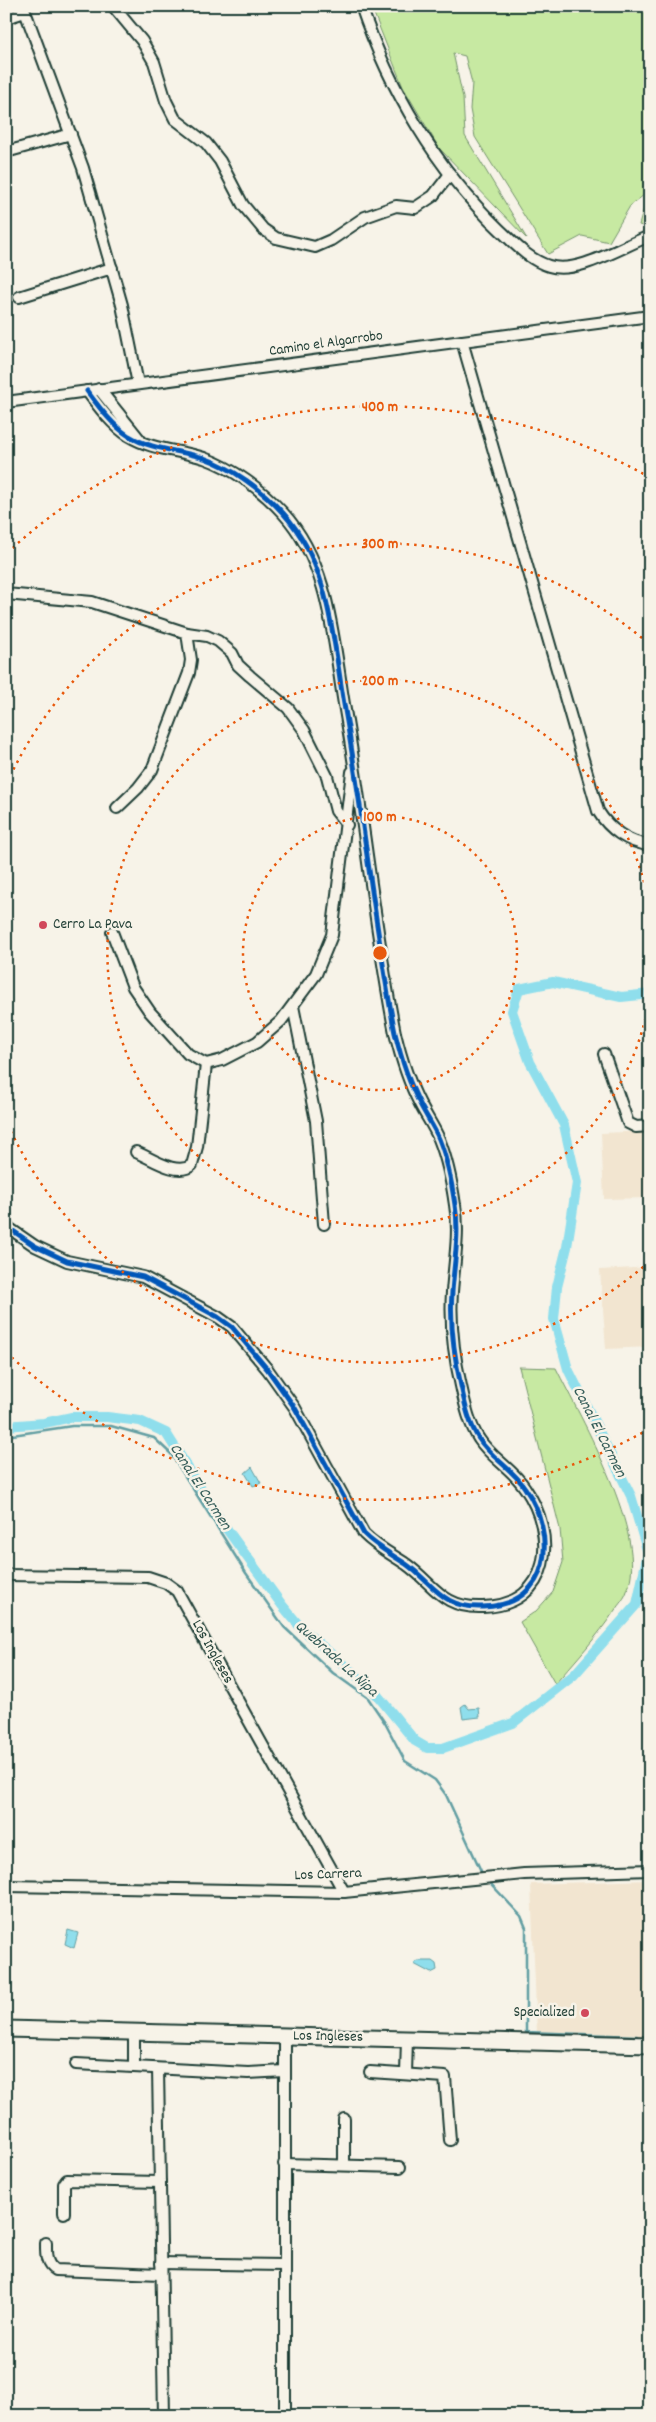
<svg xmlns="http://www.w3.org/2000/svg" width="656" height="2422" font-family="Dekko,sans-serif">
  <rect width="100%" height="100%" fill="#f7f3e8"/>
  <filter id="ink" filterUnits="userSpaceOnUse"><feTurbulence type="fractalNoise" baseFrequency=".02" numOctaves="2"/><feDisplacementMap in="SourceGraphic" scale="10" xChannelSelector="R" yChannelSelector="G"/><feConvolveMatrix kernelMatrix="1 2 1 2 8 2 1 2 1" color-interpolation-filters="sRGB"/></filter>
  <g filter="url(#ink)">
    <g fill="#f2e5d0">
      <polygon points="650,1131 650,1198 604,1199 601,1133"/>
      <polygon points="650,1267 650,1347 606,1349 600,1270"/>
      <polygon points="650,1880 650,2039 537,2035 531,1884"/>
    </g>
    <g fill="#c7e9a2" stroke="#73936b">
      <polygon points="371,6 650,6 650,228 639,225 649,191 630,206 609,242 582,236 548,254 475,137 470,109 472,83 465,56 453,53 463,98 465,136 527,239 439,148 403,87"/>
      <path d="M519,1367L556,1368C581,1419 650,1536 627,1591C625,1598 619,1604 615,1610C597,1637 576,1660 555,1684L520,1622L536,1611L553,1592L563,1562L560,1529Z"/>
    </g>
    <g fill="#8fdeec" stroke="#629ea2">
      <polygon points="252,1467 261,1483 253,1486 245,1473"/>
      <polygon points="465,1704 469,1709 479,1708 480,1717 463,1719 461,1707"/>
      <polygon points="68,1930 78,1933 74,1948 65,1944"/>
      <polygon points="418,1961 432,1961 436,1964 437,1970 431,1973 414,1964"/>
    </g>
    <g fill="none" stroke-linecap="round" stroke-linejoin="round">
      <g stroke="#629ea2" stroke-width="2.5">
        <polyline points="6,1436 72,1426 111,1426 154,1438 171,1454 246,1573 284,1627 333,1673 368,1698 385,1723 405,1761 435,1780 446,1795 481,1871"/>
        <polyline points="491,1884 521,1916 526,1928 526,2032 637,2036"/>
      </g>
      <polyline stroke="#8fdeec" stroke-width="10" points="6,1426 44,1423 72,1417 107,1417 140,1421 166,1433 221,1521 282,1605 302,1629 373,1690 415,1741 427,1748 443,1748 513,1723 574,1675 637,1604 648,1553 631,1496 568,1369 554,1319 557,1287 567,1247 577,1183 564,1125 530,1062 512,1011 519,989 553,982 621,997 650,994"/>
      <g stroke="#1f3d34" stroke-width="14">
        <g id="street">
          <polyline points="23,6 83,168 122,305 138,384"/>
          <polyline points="113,6 142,41 154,62 166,101 175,119 206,143 220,161 243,205 263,229 276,238 315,247 331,240 365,217 396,206 415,208 433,196 450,174"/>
          <path d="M361,6C389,89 437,170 500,230C515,244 529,260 549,266C578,275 622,246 650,236"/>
          <polyline points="6,18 25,12"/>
          <polyline points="6,152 71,134"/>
          <polyline points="19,297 112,268"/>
          <path d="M462,341L598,811C609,829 628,843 650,845"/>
          <polyline points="99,389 140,440"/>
          <polyline points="6,402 650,316"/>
          <polyline points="6,594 92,602 187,633 207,636 218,641 232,653 238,665 250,676 288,708 304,730 327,776 336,811 347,825"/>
          <polyline points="117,808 138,788 152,770 189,673 191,660 187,633"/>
          <polyline points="112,932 133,987 150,1012 188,1054 206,1064 222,1060 257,1042 281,1021 316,974 332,935 352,772"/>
          <polyline points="293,1006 316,1121 324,1224"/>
          <polyline points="604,1054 628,1123 636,1127 650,1126"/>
          <path d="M136,1152C151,1158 177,1177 192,1165L197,1147L206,1064"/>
          <path d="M6,1226L35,1246L67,1261L143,1277L218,1317L232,1327L268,1370L295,1408L364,1534C377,1547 391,1554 406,1564C434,1584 442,1609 483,1607C553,1605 557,1534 525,1488C513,1469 491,1458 479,1439C469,1424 465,1404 461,1386C454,1356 450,1323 452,1292C454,1263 460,1233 455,1205C452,1184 447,1159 439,1139C434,1127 426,1116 420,1104C408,1081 401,1058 395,1033C374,926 364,817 345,710C333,643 331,565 283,513C262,490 233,468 204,458C179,450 152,450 129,436C112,425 99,407 87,391"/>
          <polyline points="6,1575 148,1577 166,1583 177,1591 344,1892"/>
          <polyline points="6,1886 344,1892 524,1874 650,1870"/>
          <polyline points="285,2036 285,2416"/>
          <polyline points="76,2064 248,2073 285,2071"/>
          <polyline points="134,2066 134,2032"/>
          <polyline points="158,2069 164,2416"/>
          <polyline points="370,2072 445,2077 450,2140"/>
          <polyline points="406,2074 407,2039"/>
          <polyline points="284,2164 400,2167"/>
          <polyline points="344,2165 344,2119"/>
          <polyline points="64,2213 64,2184 67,2180 160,2182"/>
          <path d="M46,2243C46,2253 45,2264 55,2270L161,2274"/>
          <polyline points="161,2263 284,2265"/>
        </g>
      </g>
      <g stroke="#1f3d34" stroke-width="19">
        <polyline id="secondary" points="6,2029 650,2045"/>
      </g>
      <use href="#street" stroke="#f7f3e8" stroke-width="10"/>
      <use href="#secondary" stroke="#f7f3e8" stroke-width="15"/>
      <g stroke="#f7f3e8" stroke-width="8">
        <path id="cycleway" d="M6,1226L35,1246L67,1261L143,1277L218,1317L232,1327L268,1370L295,1408L364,1534C377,1547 391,1554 406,1564C434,1584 442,1609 483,1607C553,1605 557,1534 525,1488C513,1469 491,1458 479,1439C469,1424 465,1404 461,1386C454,1356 450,1323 452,1292C454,1263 460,1233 455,1205C452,1184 447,1159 439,1139C434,1127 426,1116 420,1104C408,1081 401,1058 395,1033C374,926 364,817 345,710C333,643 331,565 283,513C262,490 233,468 204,458C179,450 152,450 129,436C112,425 99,407 87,391"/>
      </g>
      <use href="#cycleway" stroke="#0057b8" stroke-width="5"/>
    </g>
  </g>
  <g fill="none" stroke="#e8590c" stroke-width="2.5" stroke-dasharray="2.5 5">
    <circle cx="380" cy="953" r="137"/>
    <path d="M650 996A273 273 0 1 1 650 910"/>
    <path d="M649 1262A410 410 0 0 1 7 1123M7 783A410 410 0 0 1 649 644"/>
    <path d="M649 1429A547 547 0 0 1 7 1353M7 553A547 547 0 0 1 649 477"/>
  </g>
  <g fill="#d1495b" stroke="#f7f3e8" stroke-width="2">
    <circle cx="43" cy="925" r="5"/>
    <circle cx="585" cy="2013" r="5"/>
  </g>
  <g text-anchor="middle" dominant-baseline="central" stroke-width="5" stroke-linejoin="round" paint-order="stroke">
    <g font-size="15" fill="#1f3d34" stroke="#f7f3e8">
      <text transform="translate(326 344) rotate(-8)">Camino el Algarrobo</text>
      <text transform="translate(212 1652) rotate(61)">Los Ingleses</text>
      <text transform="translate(328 1875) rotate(-2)">Los Carrera</text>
      <text transform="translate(328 2037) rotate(1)">Los Ingleses</text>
    </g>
    <g font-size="15" fill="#1f3d34" stroke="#f7f3e8" text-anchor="start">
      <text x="53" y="925">Cerro La Pava</text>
      <text x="575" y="2013" text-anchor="end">Specialized</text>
    </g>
    <g font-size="16" font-style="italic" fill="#355d59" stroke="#f7f3e8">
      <text transform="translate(599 1432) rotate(63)">Canal El Carmen</text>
      <text transform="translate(200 1487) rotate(57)">Canal El Carmen</text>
      <text transform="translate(336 1659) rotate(42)">Quebrada La Ñipa</text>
    </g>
  </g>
  <circle cx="380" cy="953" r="8" fill="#e8590c" stroke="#f7f3e8" stroke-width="2.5"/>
  <g font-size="15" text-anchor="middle" font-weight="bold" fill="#e8590c" stroke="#f7f3e8" stroke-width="5" stroke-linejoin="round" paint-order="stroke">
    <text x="380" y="411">400 m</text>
    <text x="380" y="548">300 m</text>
    <text x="380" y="685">200 m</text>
    <text x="380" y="821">100 m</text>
  </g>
  <rect width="656" height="2422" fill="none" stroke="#f7f3e8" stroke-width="25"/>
  <rect x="12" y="12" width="631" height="2397" fill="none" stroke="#1f3d34" stroke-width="2" filter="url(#ink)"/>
</svg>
